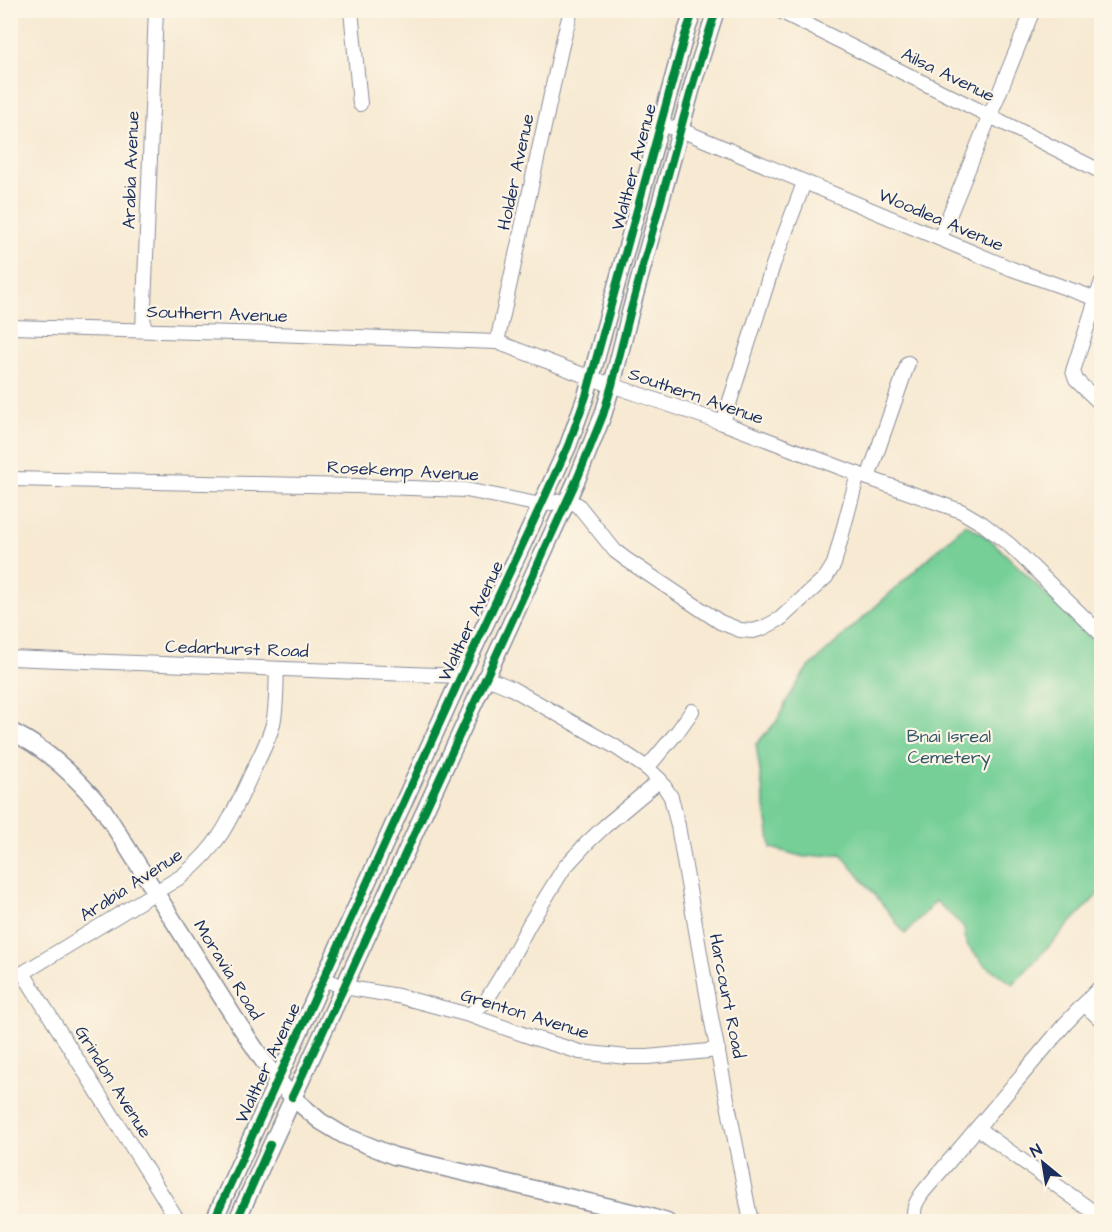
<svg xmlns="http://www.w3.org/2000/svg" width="1112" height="1232" font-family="'Architects Daughter',sans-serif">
  <rect width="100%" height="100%" fill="#fcf5e5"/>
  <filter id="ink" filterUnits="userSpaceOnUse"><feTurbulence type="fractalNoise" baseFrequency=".0167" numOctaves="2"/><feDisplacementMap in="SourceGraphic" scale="12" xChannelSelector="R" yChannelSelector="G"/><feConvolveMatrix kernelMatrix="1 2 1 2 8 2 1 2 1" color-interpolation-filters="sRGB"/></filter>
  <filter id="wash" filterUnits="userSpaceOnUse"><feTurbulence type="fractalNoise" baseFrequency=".008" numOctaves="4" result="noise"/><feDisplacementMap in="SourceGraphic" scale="24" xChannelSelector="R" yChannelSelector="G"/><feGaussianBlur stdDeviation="1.35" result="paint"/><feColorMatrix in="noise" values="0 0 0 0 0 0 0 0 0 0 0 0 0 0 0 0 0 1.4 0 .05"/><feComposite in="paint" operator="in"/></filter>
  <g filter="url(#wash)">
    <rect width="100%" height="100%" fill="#f7e9d2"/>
    <polygon fill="#75cf96" stroke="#487f7a" stroke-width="1.5" points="966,524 991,540 1101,648 1101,891 1013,984 985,965 966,944 964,927 936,901 905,934 888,911 841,854 804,857 771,848 756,744 777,721 787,700 806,670"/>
  </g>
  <g filter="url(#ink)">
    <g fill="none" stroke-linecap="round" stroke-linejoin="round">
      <g stroke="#898c98" stroke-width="16">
        <g id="minor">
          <polyline points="351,10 360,104"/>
          <polyline points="778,10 1102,172"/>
          <polyline points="661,125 681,130 974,253 1012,269 1097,299"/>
          <polyline points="940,238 1033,10"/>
          <polyline points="1102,281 1073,371 1076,380 1102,405"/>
          <polyline points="10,327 273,334 497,342 591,378 723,423 868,478 961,511 983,524 1010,545 1102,635"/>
          <polyline points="143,330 156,10"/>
          <polyline points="497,342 561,49 571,10"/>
          <polyline points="723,423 773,265 804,183"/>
          <polyline points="868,478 908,363"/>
          <polyline points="10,479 355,486 466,490 541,505 566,500 578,505 615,551 627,560 720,622 740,630 753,631 763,628 780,619 826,577 834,564 858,474"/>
          <polyline points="10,658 461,676"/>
          <polyline points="485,679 497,682 511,688 614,746 647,768 660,780 671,797 678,826 711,1017 751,1222"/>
          <polyline points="647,768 678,731 692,711"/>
          <path d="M23,973L182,876C220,846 231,818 251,775C259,758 268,742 273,724C277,706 276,687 277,669"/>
          <polyline points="23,973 179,1222"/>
          <polyline points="323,979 344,987 398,996 469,1015 531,1037 580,1052 627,1057 648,1057 718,1050"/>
          <polyline points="1084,1004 1102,1021"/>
          <polyline points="469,1015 486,1001 505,970 530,923 564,868 587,843 605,826 660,780"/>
          <polyline points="977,1128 1102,1218"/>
          <path d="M916,1222C911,1210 916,1202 923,1192L1065,1024L1102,985"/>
        </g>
      </g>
      <g stroke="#898c98" stroke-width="19">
        <g id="major">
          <path d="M10,731C47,748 78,779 103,809L236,1020L266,1065L292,1097L320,1121L343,1135L394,1156L644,1215L667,1222"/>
          <polyline points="213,1222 461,676 541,505 568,446 586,396 685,35 694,10"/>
          <polyline points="236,1222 578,477 603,415 612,385 630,313 694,80 716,10"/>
        </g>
      </g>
      <use href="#minor" stroke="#fff" stroke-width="14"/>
      <use href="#major" stroke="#fff" stroke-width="16"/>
      <g stroke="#fcf5e5" stroke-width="11">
        <g id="cycleway">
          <polyline points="292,1097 344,987 578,477 603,415 612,385 630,313 694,80 716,10"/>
          <polyline points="213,1222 461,676 541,505 568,446 586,396 685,35 694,10"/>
          <polyline points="236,1222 270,1145"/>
        </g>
      </g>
      <use href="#cycleway" stroke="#00873e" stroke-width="8"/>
    </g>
  </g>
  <g text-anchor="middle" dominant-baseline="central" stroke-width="4.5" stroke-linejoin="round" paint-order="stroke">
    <g font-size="18" fill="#1b2f5e" stroke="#fcf5e5">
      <text transform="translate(948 75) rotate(26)">Ailsa Avenue</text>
      <text transform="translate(634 167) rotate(-75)">Walther Avenue</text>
      <text transform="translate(131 170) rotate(-88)">Arabia Avenue</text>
      <text transform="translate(516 172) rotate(-78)">Holder Avenue</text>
      <text transform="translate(941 220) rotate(23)">Woodlea Avenue</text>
      <text transform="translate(217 314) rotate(2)">Southern Avenue</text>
      <text transform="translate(696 396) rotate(19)">Southern Avenue</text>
      <text transform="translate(403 471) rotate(3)">Rosekemp Avenue</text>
      <text transform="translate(471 621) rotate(-65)">Walther Avenue</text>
      <text transform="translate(237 649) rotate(2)">Cedarhurst Road</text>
      <text transform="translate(131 885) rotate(-33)">Arabia Avenue</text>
      <text transform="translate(228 970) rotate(58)">Moravia Road</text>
      <text transform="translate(727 996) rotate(79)">Harcourt Road</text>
      <text transform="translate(525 1014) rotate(17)">Grenton Avenue</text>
      <text transform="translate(268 1063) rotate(-65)">Walther Avenue</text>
      <text transform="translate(113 1082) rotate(58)">Grindon Avenue</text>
    </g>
    <g font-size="18" fill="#32576c" stroke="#fcf5e5">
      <text x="949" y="736">Bnai Isreal<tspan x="949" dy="21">Cemetery</tspan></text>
    </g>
  </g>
  <rect width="1112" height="1232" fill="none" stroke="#fcf5e5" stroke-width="36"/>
  <g transform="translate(1043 1163) rotate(330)" stroke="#fcf5e5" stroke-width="4.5" paint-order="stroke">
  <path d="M0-4.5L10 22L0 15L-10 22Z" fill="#1b2f5e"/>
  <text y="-9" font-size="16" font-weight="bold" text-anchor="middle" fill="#1b2f5e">N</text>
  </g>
</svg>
